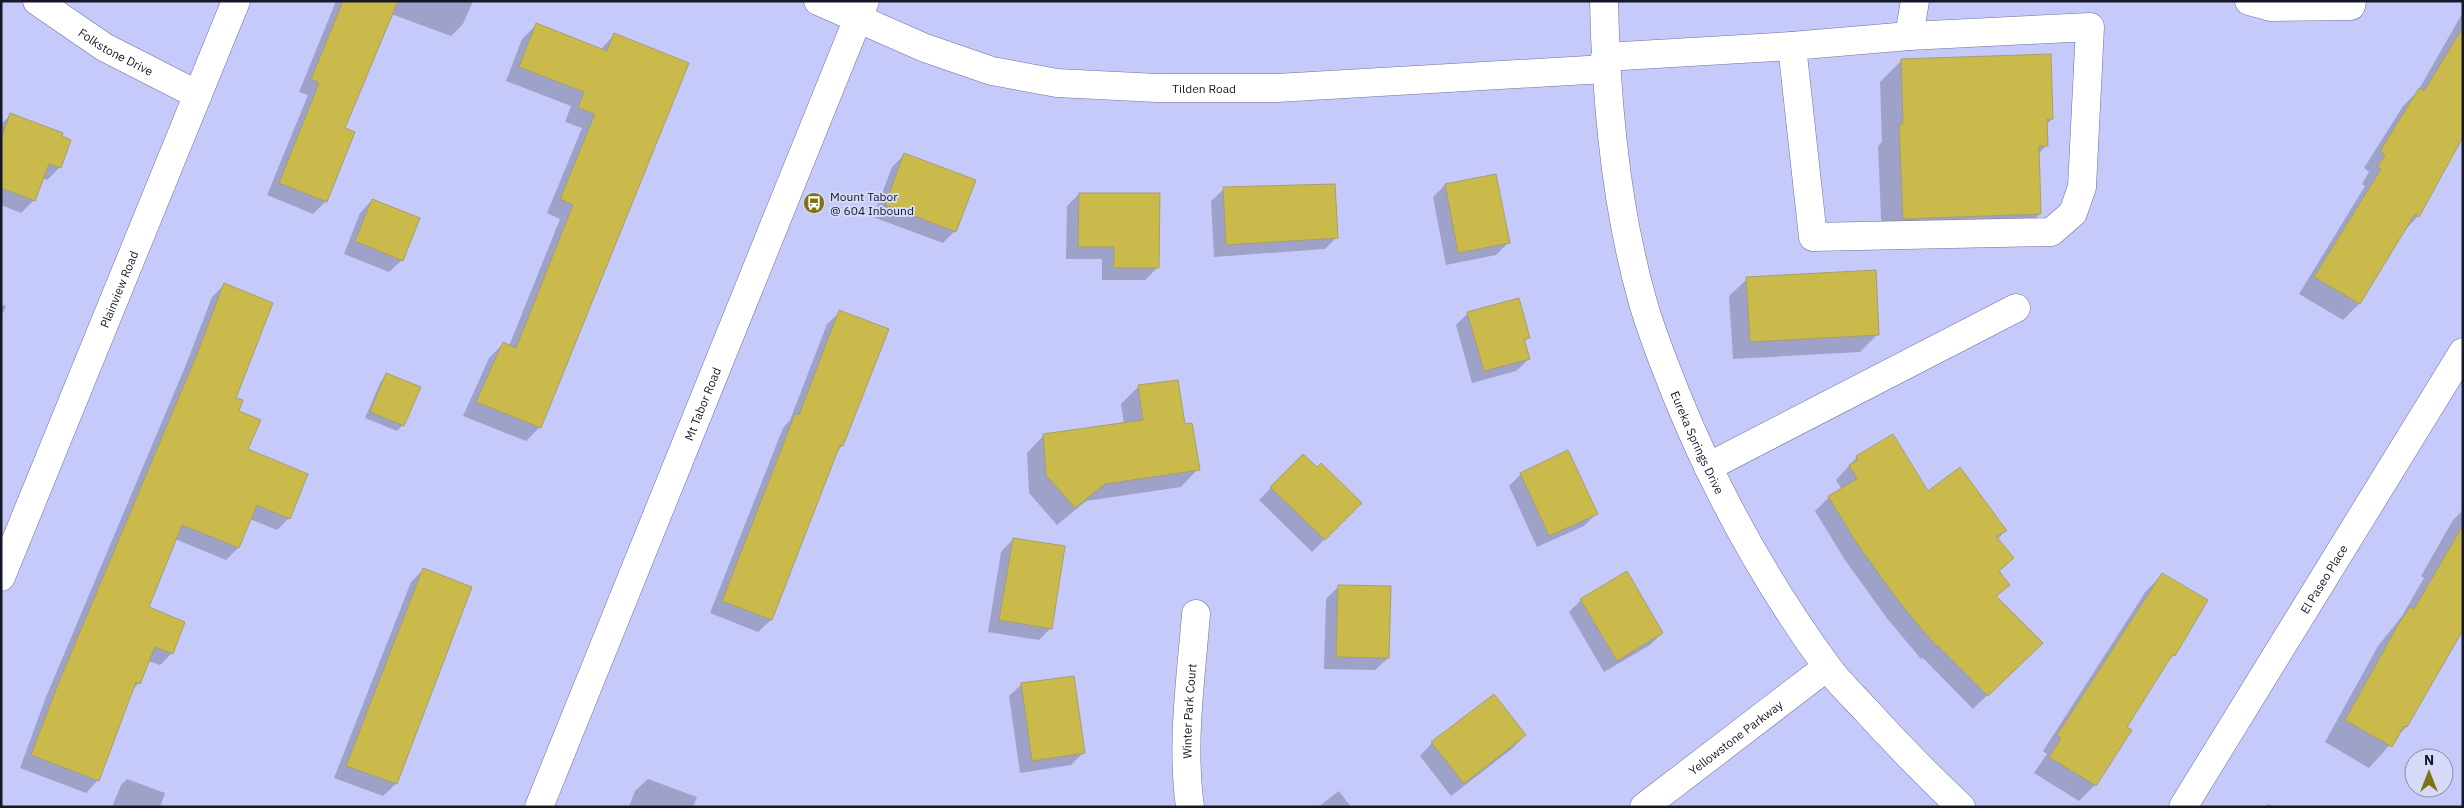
<svg xmlns="http://www.w3.org/2000/svg" width="2464" height="808" font-family="'IBM Plex Sans',sans-serif">
  <rect width="100%" height="100%" fill="#c6cafb"/>
  <g fill="#0003">
    <polygon points="336,1 473,1 463,24 451,36 391,14 344,129 326,201 313,214 267,195 308,95 299,92"/>
    <polygon points="2463,12 2463,136 2418,216 2403,232 2359,304 2343,320 2299,294 2365,186 2362,184 2369,172 2364,168 2403,106 2418,91"/>
    <polygon points="536,25 600,50 615,34 540,427 526,441 463,416 489,358 503,344 509,346 560,219 547,213 582,128 565,122 571,106 506,81 522,39"/>
    <polygon points="1901,61 2052,119 2046,125 2047,145 2038,154 2040,214 2018,235 1882,240 1878,146 1882,142 1880,82"/>
    <polygon points="11,115 60,167 47,180 42,178 34,200 21,213 1,205 1,124"/>
    <polygon points="904,155 955,231 943,243 873,217 892,167"/>
    <polygon points="1445,185 1508,243 1496,255 1446,265 1433,197"/>
    <polygon points="1224,189 1337,237 1325,249 1214,257 1211,201"/>
    <polygon points="1079,194 1158,267 1145,280 1102,280 1102,259 1066,259 1067,206"/>
    <polygon points="372,200 402,260 389,272 344,254 360,213"/>
    <polygon points="1747,279 1878,334 1860,352 1733,359 1729,296"/>
    <polygon points="224,285 235,398 247,450 289,518 277,530 250,519 238,548 226,560 175,539 147,607 172,653 160,665 148,661 139,683 131,691 98,780 86,793 20,768 46,697 185,367 212,297"/>
    <polygon points="1,305 6,306 1,317"/>
    <polygon points="840,312 842,446 835,453 771,620 758,632 710,613 783,428 790,420 827,324"/>
    <polygon points="1468,313 1528,338 1524,342 1529,359 1516,371 1472,383 1456,325"/>
    <polygon points="387,375 403,425 397,431 365,418 381,381"/>
    <polygon points="1138,387 1184,425 1198,469 1181,487 1086,501 1057,525 1029,493 1027,453 1044,435 1124,424 1121,404"/>
    <polygon points="1893,435 1927,493 2005,531 1997,540 2012,558 1998,573 2008,585 1996,597 2041,643 1973,709 1923,658 1921,659 1886,617 1845,560 1815,511 1829,497 1842,490 1836,480 1857,457"/>
    <polygon points="1303,455 1360,503 1312,552 1259,500"/>
    <polygon points="1521,474 1596,514 1584,526 1537,547 1509,486"/>
    <polygon points="2463,510 2463,628 2406,727 2369,768 2325,742 2378,646 2402,616 2424,578 2421,576 2453,520"/>
    <polygon points="1013,539 1051,628 1039,640 988,632 1001,552"/>
    <polygon points="423,570 471,588 396,784 383,796 334,778 411,582"/>
    <polygon points="2162,575 2174,655 2167,662 2125,727 2095,785 2079,801 2034,773 2047,754 2043,751 2146,591"/>
    <polygon points="1339,586 1388,658 1375,670 1324,669 1326,599"/>
    <polygon points="1581,600 1662,633 1650,645 1604,672 1569,612"/>
    <polygon points="1022,684 1083,753 1071,765 1020,773 1009,696"/>
    <polygon points="1525,735 1513,748 1451,796 1420,756 1432,743"/>
    <polygon points="127,779 165,793 160,807 112,807 121,785"/>
    <polygon points="648,779 697,797 693,807 629,807 635,791"/>
    <polygon points="1339,791 1351,807 1318,807"/>
    <polygon points="2268,804 2275,807 2265,807"/>
  </g>
  <g fill="#caba4b" stroke="#a69f6d">
    <polygon points="343,1 398,1 345,128 355,132 327,202 279,183 319,83 311,79"/>
    <polygon points="536,23 607,51 614,33 689,63 541,428 476,402 503,342 516,348 573,205 560,199 595,114 578,108 584,92 519,67"/>
    <polygon points="2463,27 2463,137 2419,217 2415,214 2360,304 2314,277 2381,169 2377,167 2385,155 2380,151 2419,88 2424,91"/>
    <polygon points="2051,54 2053,119 2047,119 2048,146 2039,146 2041,214 1903,219 1899,124 1903,124 1901,59"/>
    <polygon points="10,113 63,133 62,136 71,140 61,168 49,164 35,201 1,188 1,139"/>
    <polygon points="904,153 976,180 956,232 885,205"/>
    <polygon points="1496,174 1510,243 1458,253 1445,184"/>
    <polygon points="1335,184 1338,238 1226,245 1223,187"/>
    <polygon points="1079,193 1160,193 1159,268 1114,268 1114,247 1078,247"/>
    <polygon points="372,199 420,218 403,261 355,241"/>
    <polygon points="1876,270 1879,335 1750,342 1746,277"/>
    <polygon points="224,283 273,303 236,398 243,400 239,411 261,420 248,449 308,474 290,519 257,505 239,548 182,525 149,607 185,622 173,654 155,647 140,684 136,682 99,781 31,755 58,684 197,354"/>
    <polygon points="1519,298 1530,338 1524,339 1530,359 1484,371 1467,312"/>
    <polygon points="839,310 889,329 843,446 840,445 772,620 722,601 795,414 799,415"/>
    <polygon points="386,373 421,387 404,426 370,412"/>
    <polygon points="1178,380 1185,424 1192,423 1200,470 1105,484 1075,508 1046,475 1043,434 1143,420 1138,385"/>
    <polygon points="1893,434 1928,491 1960,467 2007,531 1996,536 2014,558 1999,571 2010,585 1996,596 2043,643 1988,696 1937,645 1936,646 1900,603 1858,545 1828,496 1857,479 1849,465 1858,460 1856,456"/>
    <polygon points="1568,450 1598,514 1549,536 1520,473"/>
    <polygon points="1303,454 1317,467 1321,463 1362,503 1325,540 1270,487"/>
    <polygon points="2463,525 2463,630 2407,727 2404,726 2392,747 2345,720 2399,623 2410,607 2414,609"/>
    <polygon points="1013,538 1065,546 1052,629 999,620"/>
    <polygon points="423,568 472,587 397,784 346,766"/>
    <polygon points="1627,571 1663,633 1617,661 1580,599"/>
    <polygon points="2162,573 2208,600 2175,656 2173,654 2127,727 2132,730 2096,786 2049,757 2061,738 2057,735"/>
    <polygon points="1338,585 1391,586 1389,658 1336,657"/>
    <polygon points="1074,676 1085,753 1032,761 1021,683"/>
    <polygon points="1494,694 1526,735 1464,784 1431,742"/>
  </g>
  <g fill="none" stroke-linecap="round" stroke-linejoin="round">
    <g stroke="#6d709c" stroke-width="29">
      <g id="minor">
        <path id="s1" d="M37,1L104,47L198,95"/>
        <path id="s2" d="M818,1L925,48L992,71L1057,83L1157,88H1277L1605,69"/>
        <path id="s3" d="M1604,1C1606,101 1615,203 1642,299C1651,332 1664,363 1676,394C1715,490 1765,581 1826,665C1837,681 1852,695 1865,709C1896,743 1928,776 1961,807"/>
        <polyline points="2249,1 2271,7 2351,6 2352,1"/>
        <polyline points="1792,46 1813,237 2051,232 2073,213 2082,187 2090,27 1909,36"/>
        <polyline points="1605,57 1792,46 1909,36 1915,1"/>
        <polyline points="1708,467 2016,308"/>
        <path id="s4" d="M1,577L236,1"/>
        <path id="s5" d="M539,807L865,1"/>
        <path id="s6" d="M1190,807C1181,743 1191,678 1196,614"/>
        <path id="s7" d="M1644,807L1827,667"/>
        <path id="s8" d="M2183,807L2463,352"/>
      </g>
    </g>
    <use href="#minor" stroke="#fff" stroke-width="28"/>
  </g>
  <defs>
    <g id="bus-disc" transform="scale(1.125)"><circle r="9.5" fill="#7f7213" stroke="#d6d9f7"/><path d="M-5-6H5V4H4V6H2V4H-2V6H-4V4H-5ZM-3.5-4V0h7V-4ZM-3.5 1.2v1.5H-2V1.2ZM2 1.2v1.5H3.5V1.2Z" fill="#fff"/></g>
  </defs>
  <g fill-rule="evenodd">
    <use href="#bus-disc" x="814" y="203"/>
  </g>
  <g text-anchor="middle" dominant-baseline="central" stroke-width="4" stroke-linejoin="round" paint-order="stroke">
    <g font-size="12" fill="#161729" stroke="#d6d9f7">
      <text stroke="none"><textPath href="#s1" startOffset="94">Folkstone Drive</textPath></text>
      <text stroke="none"><textPath href="#s2" startOffset="401">Tilden Road</textPath></text>
      <text stroke="none"><textPath href="#s4" startOffset="311">Plainview Road</textPath></text>
      <text stroke="none"><textPath href="#s5" startOffset="435">Mt Tabor Road</textPath></text>
      <text stroke="none"><textPath href="#s3" startOffset="455">Eureka Springs Drive</textPath></text>
      <text stroke="none"><textPath href="#s8" startOffset="268">El Paseo Place</textPath></text>
      <text stroke="none"><textPath href="#s6" startOffset="96">Winter Park Court</textPath></text>
      <text stroke="none"><textPath href="#s7" startOffset="115">Yellowstone Parkway</textPath></text>
    </g>
    <g font-size="12" fill="#161729" stroke="#d6d9f7" text-anchor="start">
      <text x="830" y="196">Mount Tabor<tspan x="830" dy="14">@ 604 Inbound</tspan></text>
    </g>
  </g>
  <rect width="2464" height="808" fill="none" stroke="#161729" stroke-width="5"/>
  <g transform="translate(2429 773)"><circle r="24" fill="#d6d9f7" stroke="#898ba5"/>
  <path d="M0-4L9 19L0 12L-9 19Z" fill="#7f7213"/>
  <text y="-8" font-size="14" font-weight="bold" text-anchor="middle" fill="#161729">N</text>
  </g>
</svg>
